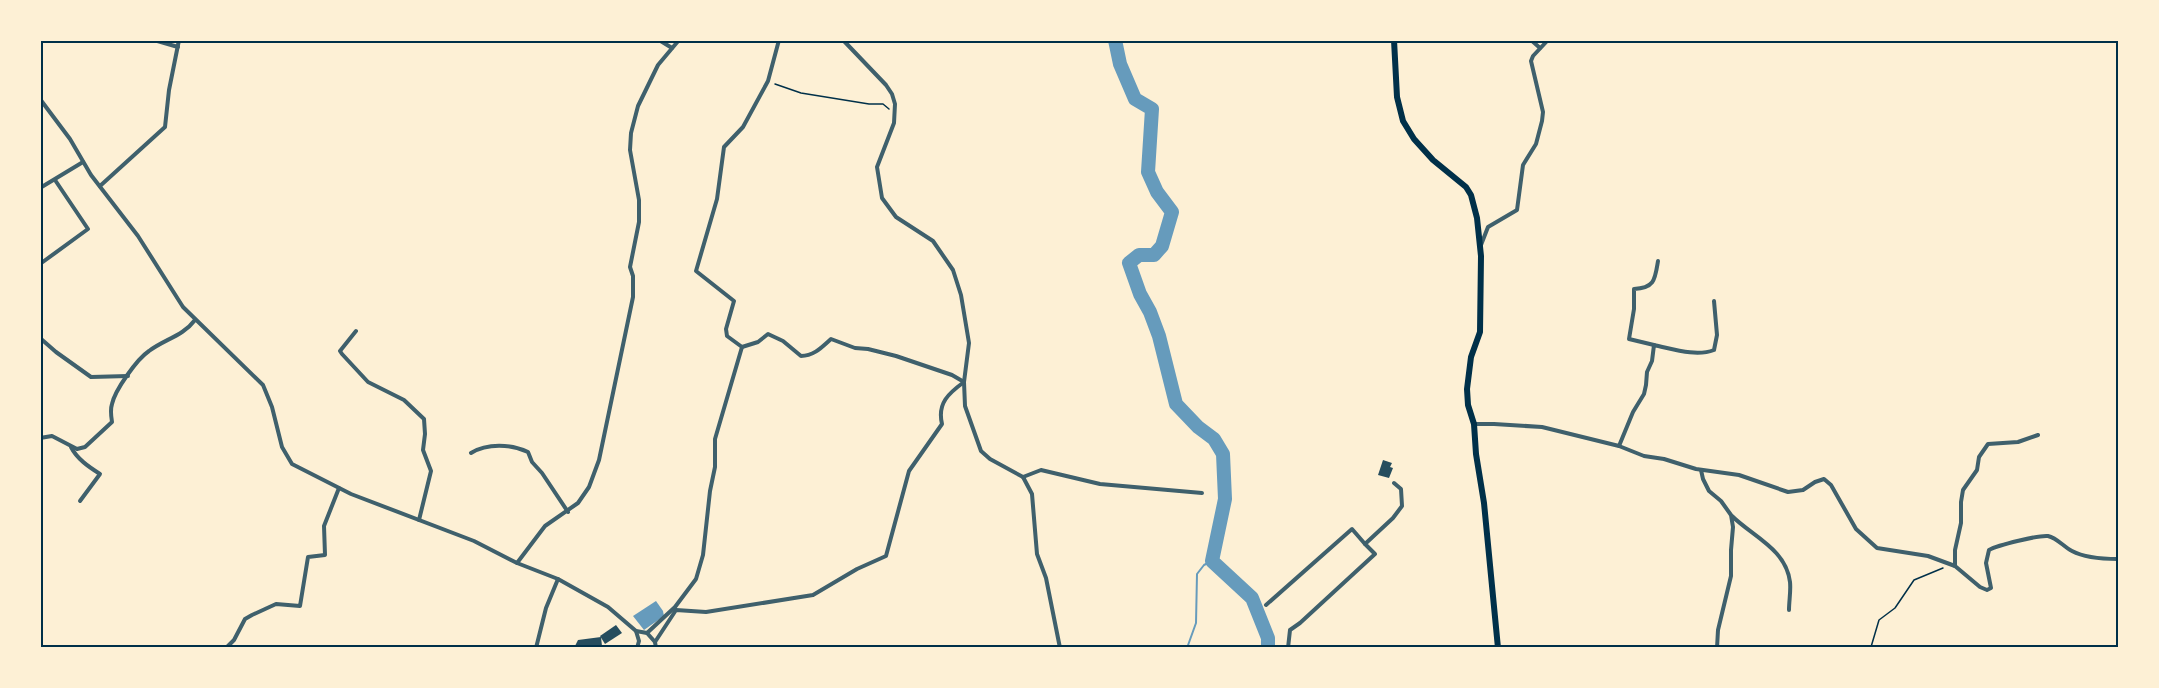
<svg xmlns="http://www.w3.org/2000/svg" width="2159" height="688" font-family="Helvetica,sans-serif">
  <rect width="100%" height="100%" fill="#fdf0d5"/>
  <polygon fill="#669bbc" points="656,601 663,611 664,616 644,630 633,616"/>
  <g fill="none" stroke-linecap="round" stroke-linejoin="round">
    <polyline stroke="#669bbc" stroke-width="2" points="1187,648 1196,623 1197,574 1204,565 1212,561"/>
    <polyline stroke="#669bbc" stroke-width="14" points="1115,40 1120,64 1135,99 1152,109 1148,172 1157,192 1172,212 1162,246 1154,255 1139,255 1129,263 1140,294 1150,312 1159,336 1176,404 1198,427 1214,439 1223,454 1225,499 1212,561 1252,598 1268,638 1268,648"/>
  </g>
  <g fill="#264d5e">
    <polygon points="1383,460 1392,463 1390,467 1393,468 1389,478 1378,475"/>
    <polygon points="616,625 622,633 605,644 600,636"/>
    <polygon points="601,637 602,646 574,648 578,640"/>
  </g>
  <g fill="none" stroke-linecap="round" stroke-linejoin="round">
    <g stroke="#003049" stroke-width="1.5">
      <polyline points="775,84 801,93 869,104 883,104 889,109"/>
      <polyline points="1859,648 1871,647 1879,620 1895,608 1914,580 1943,568"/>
    </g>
    <g stroke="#3f606c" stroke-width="4">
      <polyline points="154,40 178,47"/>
      <polyline points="659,40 672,48"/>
      <polyline points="843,40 886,85 892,94 895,104 894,123 877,167 882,198 896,217 933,241 953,270 961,295 969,343 964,382 965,406 981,451 990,459 1023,477 1032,494 1037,554 1046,578 1060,648"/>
      <polyline points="1531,40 1540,48"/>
      <polyline points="40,99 70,139 91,175 138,236 183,307 263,385 272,407 282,447 292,464 351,494 474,541 517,563 558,579 608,607 636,631 647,633 655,642 656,648"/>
      <polyline points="100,186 165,127 169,90 179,40"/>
      <polyline points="40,188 83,162"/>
      <polyline points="1481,245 1488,227 1517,210 1523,165 1536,144 1542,121 1543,112 1531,61 1533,56 1548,40"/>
      <polyline points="40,264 88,229 55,180"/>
      <polyline points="356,331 340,351 342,354 368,382 404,400 424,419 425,434 423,450 431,471 419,520"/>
      <polyline points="40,338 56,352 91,377 128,376"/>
      <path d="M1654,345L1629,339L1634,309V289C1655,288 1655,279 1658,261"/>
      <path d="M1474,424H1494L1542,427L1619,446L1644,456L1664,459L1696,469L1739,475L1788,492L1803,490L1815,482L1824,479L1831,485L1856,529L1877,548L1928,556L1955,566L1980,587L1987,590L1991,588L1986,563L1989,550C1998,545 2039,535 2048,536C2057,538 2064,547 2072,551C2085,558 2104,559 2118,559"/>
      <path d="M40,438L52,436L77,449L85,447L112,422C111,416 110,410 112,404C115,390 137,359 149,351C165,339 183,336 195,320"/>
      <path d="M1619,446L1633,412L1644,394L1646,385L1647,372L1652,361L1654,345C1673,349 1696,357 1714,350L1717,335L1714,301"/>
      <path d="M71,447C77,459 89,467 100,474L80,501"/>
      <path d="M471,453C487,443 511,444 528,452L532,462L542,473L568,512"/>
      <polyline points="1701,470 1703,479 1709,491 1721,501 1731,515 1733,527 1731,550 1731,576 1718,630 1717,648"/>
      <polyline points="1023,477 1041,470 1100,484 1202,493"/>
      <path d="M1732,516C1752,536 1786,549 1790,582C1791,591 1789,601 1789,610"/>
      <polyline points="517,563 545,526 578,503 589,487 599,460 633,297 633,276 630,267 639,222 639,200 630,150 631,133 638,106 658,65 679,40"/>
      <polyline points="1955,566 1955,550 1961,523 1961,502 1963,490 1977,470 1979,457 1988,444 2018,442 2038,435"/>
      <polyline points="1266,605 1352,529 1365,544"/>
      <polyline points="636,631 639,641 637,648"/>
      <polyline points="647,633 675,607 696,579 703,555 710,491 715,467 715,439 742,347 727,336 726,329 734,301 696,271 717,199 724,147 743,127 768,81 779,40"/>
      <path d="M655,642L676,610L706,612L813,595L857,569L886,556L909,471L942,424C937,403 949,393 964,382L952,375L896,356L868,349L855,348L831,339C822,347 814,356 801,356L783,341L768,334L758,342L742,347"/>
      <polyline points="226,648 234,640 245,619 252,615 276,604 300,606 308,557 325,555 324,526 339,488"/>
      <polyline points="536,648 546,608 558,579"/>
      <polyline points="1288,648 1290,630 1300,623 1375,554 1365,544 1393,518 1402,506 1401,489 1394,483"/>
    </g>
    <polyline stroke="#003049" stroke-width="6" points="1394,40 1397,97 1403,121 1414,139 1433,160 1466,187 1471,195 1477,218 1481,256 1480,332 1471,357 1467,389 1468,405 1474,424 1476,454 1484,503 1498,648"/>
  </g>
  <rect width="2159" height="688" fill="none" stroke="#fdf0d5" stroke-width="84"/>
  <rect x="42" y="42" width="2075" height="604" fill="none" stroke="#003049" stroke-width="2"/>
</svg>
